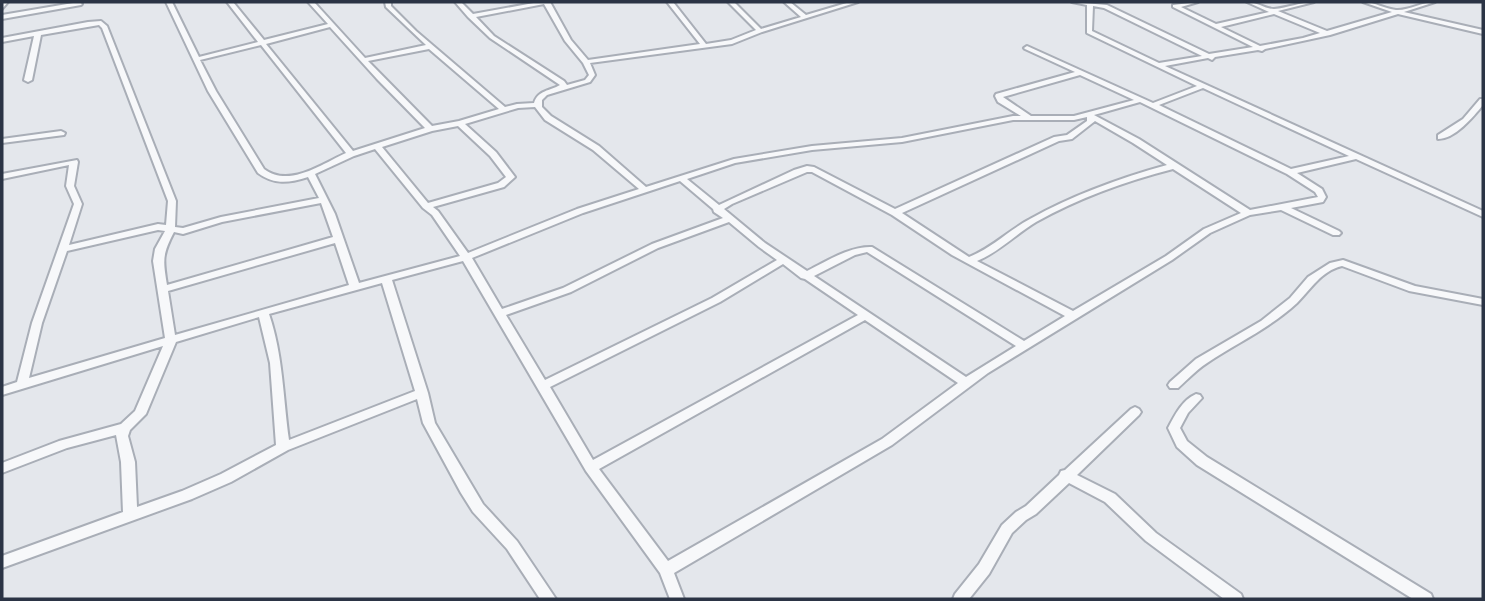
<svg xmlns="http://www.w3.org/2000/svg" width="1485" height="601" font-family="Arial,sans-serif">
  <rect width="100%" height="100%" fill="#e4e7ec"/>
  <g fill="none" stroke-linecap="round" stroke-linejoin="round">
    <g stroke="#a9aeb7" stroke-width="4">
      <g id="street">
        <polygon points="2,2 8,2 2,9"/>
        <polygon points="79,2 82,4 81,5 2,19 2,15"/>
        <path d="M166,2H172L199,57L258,42L227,2H233L264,40L328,24L308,2H314L365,58L426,45L386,7L385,2H391V6L416,31L505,107L517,104L534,103C538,90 550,91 560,85L490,38L468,17L455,2H461L473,14L539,2H550L571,40L588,60L700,44L667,2H673L706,44L731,40L756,30L728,2H734L761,29L801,17L784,2H790L806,15L850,2H858L762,32L732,44L590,63L595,75L590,82L547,95L542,100V107L551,116L599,146L646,187L734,159L812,146L902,138L1013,116H1021L998,102L995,96L996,94L1075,72L1025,49L1024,48L1027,46L1153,103L1197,86L1087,33V5L1072,2L1107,5L1209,54L1253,47L1173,7V5L1198,2L1181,7L1216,24L1269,12L1247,2C1257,2 1265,9 1274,9C1288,8 1300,2 1314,2L1278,11L1327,31L1392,12L1363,2C1375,2 1385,9 1396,10C1408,11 1422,2 1435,2L1404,12L1483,30V34L1398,14L1330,35L1265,49L1262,51L1258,50L1215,57L1212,60L1208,58L1165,66L1483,211V217L1356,159L1297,173L1322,189L1326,197L1323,202L1291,208L1339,231L1341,233L1339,235H1333L1281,210L1250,215L1210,233L1172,260L988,373L892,445L674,573L684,599H670L660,573L586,471L463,261L392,280L428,393L435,423L483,504L517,541L556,599H540L507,549L473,512L461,493L423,423L417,399L288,450L231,482L192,499L2,568V556L123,512L121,462L116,435L67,448L2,473V463L59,441L121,424L135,411L163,346L2,395V387L17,382L32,323L74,204L66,186L69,165L2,179V174L77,160L78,162L74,186L82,204L69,245L158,224L166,225L168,201L102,28L99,25L41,35L32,80L28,82L24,80L34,36L2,42V38L88,22L101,21L107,26L176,201L175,227L183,228L221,217L319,198L308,177C289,183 274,185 258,173L208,91ZM544,4L565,41L583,63L589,75L585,80L567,85L564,81L494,36L476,17ZM1093,6L1104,8L1202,56L1159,63L1092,31ZM1274,14L1320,33L1303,38L1260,46L1221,27ZM330,27L377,79L425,128L353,151L266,44ZM261,45L346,153C322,164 289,188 264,169L216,91L200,60ZM429,49L499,109L459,121L432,126L368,61ZM1080,75L1134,100L1074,116H1031L1003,97ZM1203,88L1349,156L1291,169L1159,105ZM1140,102L1287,174L1315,192L1318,197L1250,210L1139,139L1094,115ZM535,107L545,120L593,150L639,189L577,209L468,253L438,211L433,207L504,187L515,177L496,152L465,124L518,108ZM1087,117V121L1067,135L1054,137L895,209L814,167L807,166L794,170L719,205L687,179L735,163L812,150L902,142L1013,120H1074ZM1095,121L1133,143L1167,165C1120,178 1073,195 1030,219C1009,230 992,248 969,257L902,213L1059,141L1072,139ZM458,126L490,156L506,177L498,183L428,203L382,147L432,131ZM375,149L423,208L432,215L460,256L359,283L335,214L315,174L354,156ZM1173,169L1241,213L1204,229L1166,256L1073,311L977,261C999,252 1016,234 1036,222C1079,198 1126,181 1173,169ZM807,172H812L892,215L952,255L1065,316L1024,341L872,247C850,246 827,261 807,271L765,243L724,209L732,204ZM680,181L713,209L714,212L723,218L652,244L563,288L502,309L472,258L583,213ZM321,203L333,237L167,285C163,260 162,255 174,232L183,234L222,222ZM729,222L759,247L777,260L712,298L545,380L506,315L571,292L658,248ZM158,230L165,231L155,249L153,261L165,338L29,378L42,323L67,251ZM335,243L349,285L175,335L168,291ZM867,252L1016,346L966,377L814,276L855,255ZM783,264L801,278L805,279L858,315L593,460L550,387L720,302ZM382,283L415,391L289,440C283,397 283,355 269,314ZM259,317L270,363L276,445L221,474L182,491L137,507L135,462L128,436L130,430L146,414L176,342ZM865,320L958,383L882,439L668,561L599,469Z"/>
        <path d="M1480,99H1483V105C1473,117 1455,139 1438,139V135L1463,119Z"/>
        <polygon points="61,131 65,133 64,135 2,143 2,139"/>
        <path d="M1343,260L1415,286L1483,299V305L1409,291L1342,266C1321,271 1311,289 1297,303C1270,328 1237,343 1207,363C1196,370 1187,380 1178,388H1170L1168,385L1170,382L1196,359L1261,321L1290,298L1308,277L1330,263Z"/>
        <path d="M1196,394L1200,395L1202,398L1188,413L1180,428L1187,441L1207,457L1431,594L1433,599H1413L1197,465L1177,447L1168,428C1175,415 1182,400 1196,394Z"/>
        <polygon points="1135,407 1139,409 1141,412 1139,415 1077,475 1115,494 1156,533 1241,594 1243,599 1224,599 1146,541 1105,502 1069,483 1036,514 1026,520 1012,533 989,574 969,599 953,599 955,594 979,564 1002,525 1016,512 1026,506 1059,475 1061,471 1065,470 1131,409"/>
      </g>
    </g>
    <use href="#street" fill="#f7f8fa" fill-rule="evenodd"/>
  </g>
  <rect width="1485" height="601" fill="none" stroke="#2b3445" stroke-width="7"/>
</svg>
